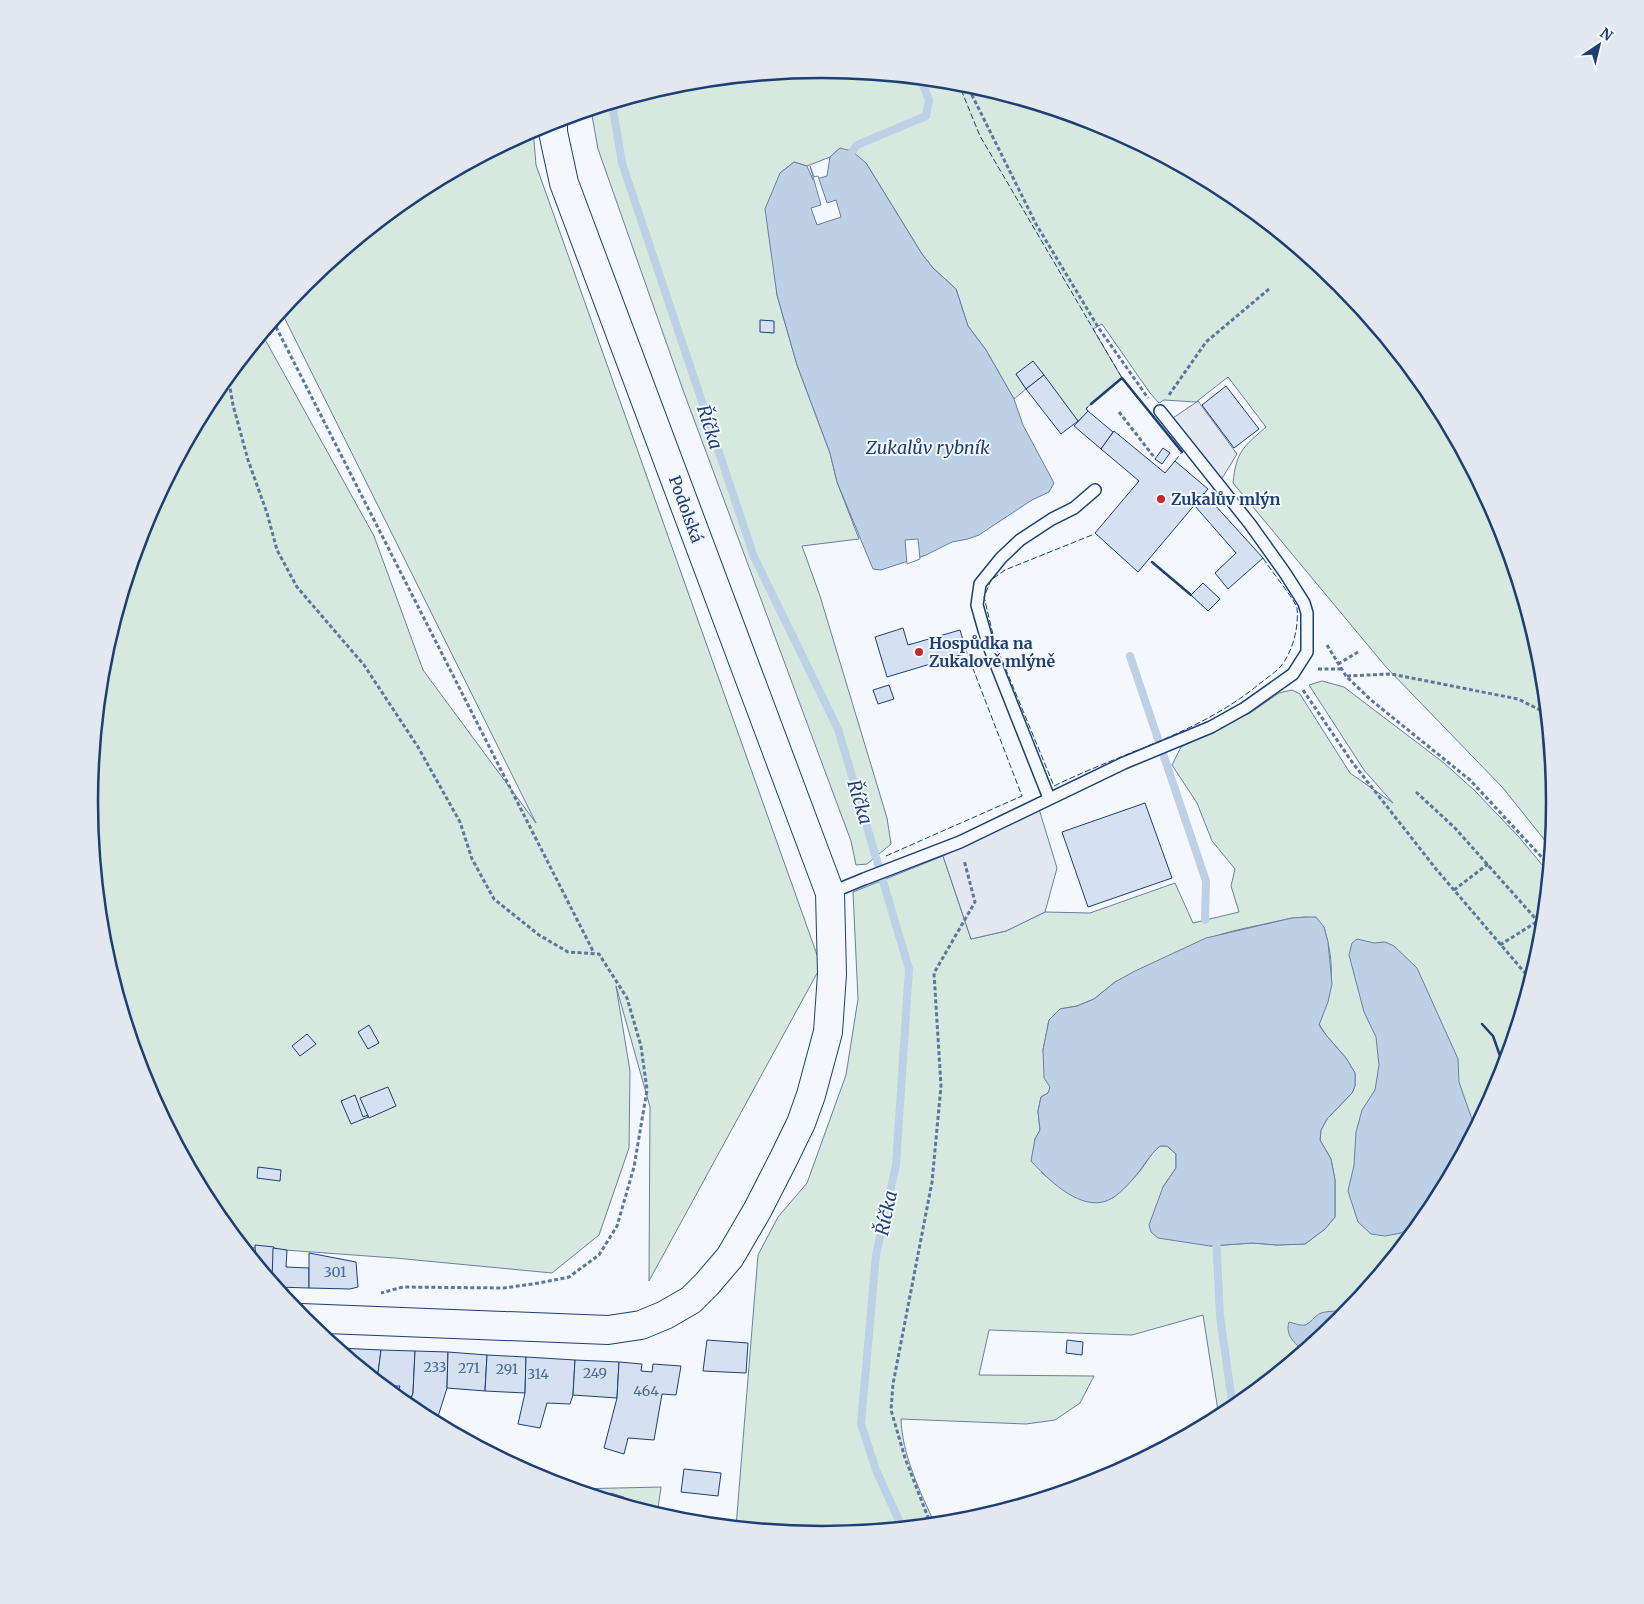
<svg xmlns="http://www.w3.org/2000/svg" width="1644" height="1604" font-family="Merriweather,serif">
  <rect width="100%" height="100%" fill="#f4f7fb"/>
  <g fill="#d7e8df" stroke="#687fa3" fill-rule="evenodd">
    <path d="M822,69L965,83L1103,125L1230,192L1341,284L1432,395L1500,522L1541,659L1555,802L1551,848L1503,788L1386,667L1233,483C1236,452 1243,447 1266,427L1228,377L1196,402L1164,400L1159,403L1150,393L1102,324L1093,329L1122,378L1086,408L1088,411L1078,421L1033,362L1016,374L1026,389L1014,399L986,350L968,326L956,289L933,268L922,254L866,163L840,148L830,157L807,166L794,162L780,173L775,274L777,295L797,365L830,453L837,482L859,539L802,546L820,596L887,818L891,844L867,864L856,865L851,841L683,390L598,149L591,110L679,83Z"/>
    <polygon points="533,129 536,165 821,966 649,1281 650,1107 616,986 630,1071 629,1148 599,1235 552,1273 395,1258 243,1247 212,1209 144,1082 103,945 89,802 103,659 145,521 212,394 262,334 374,536 423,670 536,823 281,311 304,283 415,192"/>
    <path d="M1322,681L1344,687L1444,763L1474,790L1519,837L1548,872L1541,945L1499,1083L1432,1210L1340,1321L1229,1412L1219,1417L1203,1315L1132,1335L989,1330L979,1375L1094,1376L1080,1403L1055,1420L1026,1424L901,1419C902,1454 920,1492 935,1524L822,1535L736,1527L758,1255L778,1217L807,1183L846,1075L858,999L853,892L943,856L971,939L1006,931L1045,912L1090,913L1175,883L1193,923L1239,912L1231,886L1235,869L1212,841L1197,803L1172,765L1181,747L1250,713L1279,693L1292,690L1300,694L1350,773L1393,803L1364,770L1309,685ZM1307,917L1324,927C1335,967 1334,986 1319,1024L1326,1035L1346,1058L1355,1073V1086L1352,1093L1327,1119L1321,1130L1320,1140L1331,1159L1335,1180V1217L1325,1229L1305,1244L1277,1245L1252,1243L1210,1246L1163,1187L1176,1168V1154L1167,1146H1160C1151,1153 1147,1162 1140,1171C1132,1181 1122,1189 1113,1198L1055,1183L1042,1173L1035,1139L1040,1130L1038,1111L1041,1097L1048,1093L1051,1087L1043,1050L1049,1020L1060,1009L1077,1006L1094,999L1115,982L1222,934L1237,930L1292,918Z"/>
    <polygon points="661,1487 657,1515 574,1489"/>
  </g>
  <g fill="#e3e8f0" stroke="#687fa3">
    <polygon points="1198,401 1237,454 1221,480 1173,418"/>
    <polygon points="1039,809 1057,868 1045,912 1006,931 971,939 943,856"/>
  </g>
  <g fill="#bed0e5" stroke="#687fa3">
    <polygon points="840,148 852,151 866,163 922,254 933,268 956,289 968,326 986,350 1014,399 1023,425 1054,483 1049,492 1032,500 979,535 968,539 952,542 926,555 881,570 873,569 837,482 830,453 797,365 777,295 765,209 780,173 794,162 807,166 813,180 827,176 830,157"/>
    <path d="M1307,917H1316L1324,927L1328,942L1332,984L1328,1002L1319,1025L1326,1035L1346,1058L1355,1073V1086L1352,1093L1327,1119L1321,1130L1320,1140L1331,1159L1335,1180V1217L1325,1229L1305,1244L1277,1245L1252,1243L1210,1246L1158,1238L1151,1232L1149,1225L1163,1187L1176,1168V1154L1167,1146H1160C1149,1155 1143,1168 1133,1179C1125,1188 1115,1199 1103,1202C1076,1208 1047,1178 1031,1161L1035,1139L1040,1130L1038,1111L1041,1097L1048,1093L1050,1087L1044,1078L1043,1050L1049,1020L1060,1009L1077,1006L1094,999L1115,982L1135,971L1206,938L1292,918Z"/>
    <polygon points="1357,939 1374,943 1385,942 1394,946 1417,968 1458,1059 1459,1082 1475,1128 1432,1210 1421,1223 1401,1233 1385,1236 1371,1234 1358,1222 1348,1191 1354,1165 1356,1132 1362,1110 1375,1090 1379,1065 1376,1037 1364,1012 1349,955 1352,943"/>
    <path d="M1347,1307H1352L1340,1321L1304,1350C1294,1344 1285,1334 1289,1322C1294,1323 1300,1326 1305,1325C1311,1323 1314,1316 1321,1313C1331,1310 1337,1313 1347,1307Z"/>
    <polygon points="611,1493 624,1497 623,1502 638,1505 640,1509 603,1498 603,1496"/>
  </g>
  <g fill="#f4f7fb" stroke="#687fa3">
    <polygon points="810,166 814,177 818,176 827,203 836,200 841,217 817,225 811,208 821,205"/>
    <polygon points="918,539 920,559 907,564 905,540"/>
  </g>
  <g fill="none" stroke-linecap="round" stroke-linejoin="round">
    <g stroke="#bed0e5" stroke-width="8">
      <polyline points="612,103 622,163 754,557 838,729 909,969 896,1165 876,1255 861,1424 876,1470 902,1527"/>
      <polyline points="846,160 857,145 926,116 929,100 920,78"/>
      <polyline points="1130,656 1206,881 1205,920"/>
      <polyline points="1216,1237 1220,1316 1233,1409"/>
    </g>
  </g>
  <g fill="#d5e0f0" stroke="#1d3f73">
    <polygon points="760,320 774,321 774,333 760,332"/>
    <polygon points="1033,361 1044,375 1026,389 1016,374"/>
    <polygon points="1044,375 1078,421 1061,434 1026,389"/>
    <polygon points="1226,386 1259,429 1234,448 1202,405"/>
    <polygon points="1088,411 1113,432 1101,449 1074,426"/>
    <polygon points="1114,431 1165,473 1175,461 1208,489 1138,572 1095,533 1139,481 1101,449"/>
    <polygon points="1163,448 1170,453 1162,464 1155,459"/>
    <polygon points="1204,493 1263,558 1228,589 1215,573 1236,553 1194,505"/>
    <polygon points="1203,583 1220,599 1208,611 1191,595"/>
    <polygon points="903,628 908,645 960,630 967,653 887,677 875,637"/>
    <polygon points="889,685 894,699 878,704 873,690"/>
    <polygon points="1145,803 1172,878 1088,907 1062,832"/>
    <polygon points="369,1025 379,1043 368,1049 358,1032"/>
    <polygon points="307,1034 316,1044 300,1056 292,1046"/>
    <polygon points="388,1087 396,1106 369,1118 360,1098"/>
    <polygon points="355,1095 363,1117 368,1115 368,1117 351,1124 341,1101"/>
    <polygon points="258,1167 281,1170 280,1181 257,1178"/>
    <polygon points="255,1245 274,1247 272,1282 256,1263"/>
    <polygon points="273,1248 287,1250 286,1267 309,1268 309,1288 276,1287 272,1282"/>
    <polygon points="309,1253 356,1262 358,1287 350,1289 309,1288"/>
    <polygon points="707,1340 748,1343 746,1373 703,1371"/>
    <polygon points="1067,1340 1083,1342 1082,1355 1066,1353"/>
    <polygon points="339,1348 381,1350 377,1381 339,1349"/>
    <polygon points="381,1350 415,1351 413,1393 408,1407 396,1397 400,1386 383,1386 377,1381"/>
    <polygon points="415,1351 448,1352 447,1388 436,1423 408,1407 413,1393"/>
    <polygon points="448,1352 487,1355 485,1391 447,1388"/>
    <polygon points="487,1355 526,1357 525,1393 485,1391"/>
    <polygon points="526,1357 575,1360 573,1395 570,1404 547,1403 540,1428 518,1424 525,1393"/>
    <polygon points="575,1360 619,1362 617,1398 573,1395"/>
    <polygon points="619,1362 642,1364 641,1371 652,1372 653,1364 681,1366 676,1395 662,1394 654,1440 628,1438 624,1454 604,1448 617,1398"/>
    <polygon points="684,1469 721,1473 718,1496 681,1492"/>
  </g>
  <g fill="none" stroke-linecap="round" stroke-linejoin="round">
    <g stroke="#1d3f73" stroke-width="14">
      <g id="service">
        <polyline points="1049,798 988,644 977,605 980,584 1001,558 1020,540 1052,519 1074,508 1095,490"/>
        <polyline points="830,893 864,879 960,842 1124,763 1211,727 1245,708 1293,674 1307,652 1307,613 1304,603 1285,573 1250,524 1160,411"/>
      </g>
    </g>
    <g stroke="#1d3f73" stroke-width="30">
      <polyline id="tertiary" points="301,1318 608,1330 641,1325 665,1315 691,1300 707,1284 730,1257 758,1209 783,1160 801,1123 811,1095 828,1032 832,974 830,893 564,183 553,132 553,121"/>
    </g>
    <g stroke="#5e769c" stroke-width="3" stroke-dasharray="4 2.5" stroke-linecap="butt">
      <polyline points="966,83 1036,224 1098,327 1148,398"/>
      <polyline points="273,321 594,953"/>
      <polyline points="228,376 233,405 248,460 267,513 277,550 297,587 364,665 418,747 460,822 472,859 494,899 539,935 568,952 599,954 627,998 641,1046 647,1090 634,1167 617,1226 599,1255 569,1277 539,1283 504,1288 403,1287 381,1293"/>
      <polyline points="1169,395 1206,342 1269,289"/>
      <polyline points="1119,412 1154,457"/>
      <polyline points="1327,645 1346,676 1371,700 1470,780 1549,865"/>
      <polyline points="1338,664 1358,652"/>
      <polyline points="1318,669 1342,669"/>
      <polyline points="1347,676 1391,674 1518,699 1546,713"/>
      <polyline points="1303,690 1352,762 1436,869 1531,980"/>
      <polyline points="1416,792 1455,828 1543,927"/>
      <polyline points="1454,890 1488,864"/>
      <polyline points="1500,945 1538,921"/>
      <polyline points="931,1525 905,1458 891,1410 893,1384 932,1182 941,1086 934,973 975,902 964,860"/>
    </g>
    <use href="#service" stroke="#f4f7fb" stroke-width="11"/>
    <use href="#tertiary" stroke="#f4f7fb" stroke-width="28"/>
    <g stroke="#1d3f73" stroke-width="1" stroke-dasharray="6 2.5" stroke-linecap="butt">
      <polyline points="958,82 980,136 1122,378"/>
      <polyline points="1088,411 1086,409 1091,404"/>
      <polyline points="1175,461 1182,452"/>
      <path d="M1092,535L1005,570L991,580L984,597L995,643L1054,786C1123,752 1198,734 1258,685C1265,679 1275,673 1281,666C1293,651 1299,627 1297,608C1296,601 1268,567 1263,558"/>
      <polyline points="886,856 1022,796 967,653"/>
    </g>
    <g stroke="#1d3f73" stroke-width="2.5">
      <polyline points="1091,404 1122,378 1182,452"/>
      <polyline points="1152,562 1191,595"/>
      <polyline points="1482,1024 1493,1036 1504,1067"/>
    </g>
  </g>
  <g fill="#c62828" stroke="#f4f7fb" stroke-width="2">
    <circle cx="1161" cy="499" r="5"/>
    <circle cx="919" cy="652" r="5"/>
  </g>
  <g text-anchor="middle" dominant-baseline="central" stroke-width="4" stroke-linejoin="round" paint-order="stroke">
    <g font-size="14" fill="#4b6792">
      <text x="335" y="1272">301</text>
      <text x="435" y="1367">233</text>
      <text x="469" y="1368">271</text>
      <text x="507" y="1369">291</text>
      <text x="595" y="1373">249</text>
      <text x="538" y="1374">314</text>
      <text x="646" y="1391">464</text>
    </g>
    <g font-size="16" font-weight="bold" fill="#1d3f73" stroke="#f4f7fb" text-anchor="start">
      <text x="1171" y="499">Zukalův mlýn</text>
      <text x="929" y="643">Hospůdka na<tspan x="929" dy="18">Zukalově mlýně</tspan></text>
    </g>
    <g font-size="16" fill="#1d3f73" stroke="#f4f7fb">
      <text transform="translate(686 509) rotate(70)">Podolská</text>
    </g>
    <g font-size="18" font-style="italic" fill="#1d3f73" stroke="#f4f7fb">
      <text transform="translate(710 427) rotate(72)">Říčka</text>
      <text x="928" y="447">Zukalův rybník</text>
      <text transform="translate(860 802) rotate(73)">Říčka</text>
      <text transform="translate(886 1213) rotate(-78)">Říčka</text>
    </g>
  </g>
  <path d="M0 0H1644V1604H0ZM98 802a724 724 0 1 1 1448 0a724 724 0 1 1-1448 0Z" fill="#e3e8f0" fill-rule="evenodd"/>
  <path fill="none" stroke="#1d3f73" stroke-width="2.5" d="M98 802a724 724 0 1 1 1448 0a724 724 0 1 1-1448 0Z"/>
  <g transform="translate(1599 45) rotate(35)" stroke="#f4f7fb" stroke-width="4" paint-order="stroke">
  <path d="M0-4L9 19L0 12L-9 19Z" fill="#1d3f73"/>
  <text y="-8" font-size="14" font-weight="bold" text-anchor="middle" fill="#1d3f73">N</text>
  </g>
</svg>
